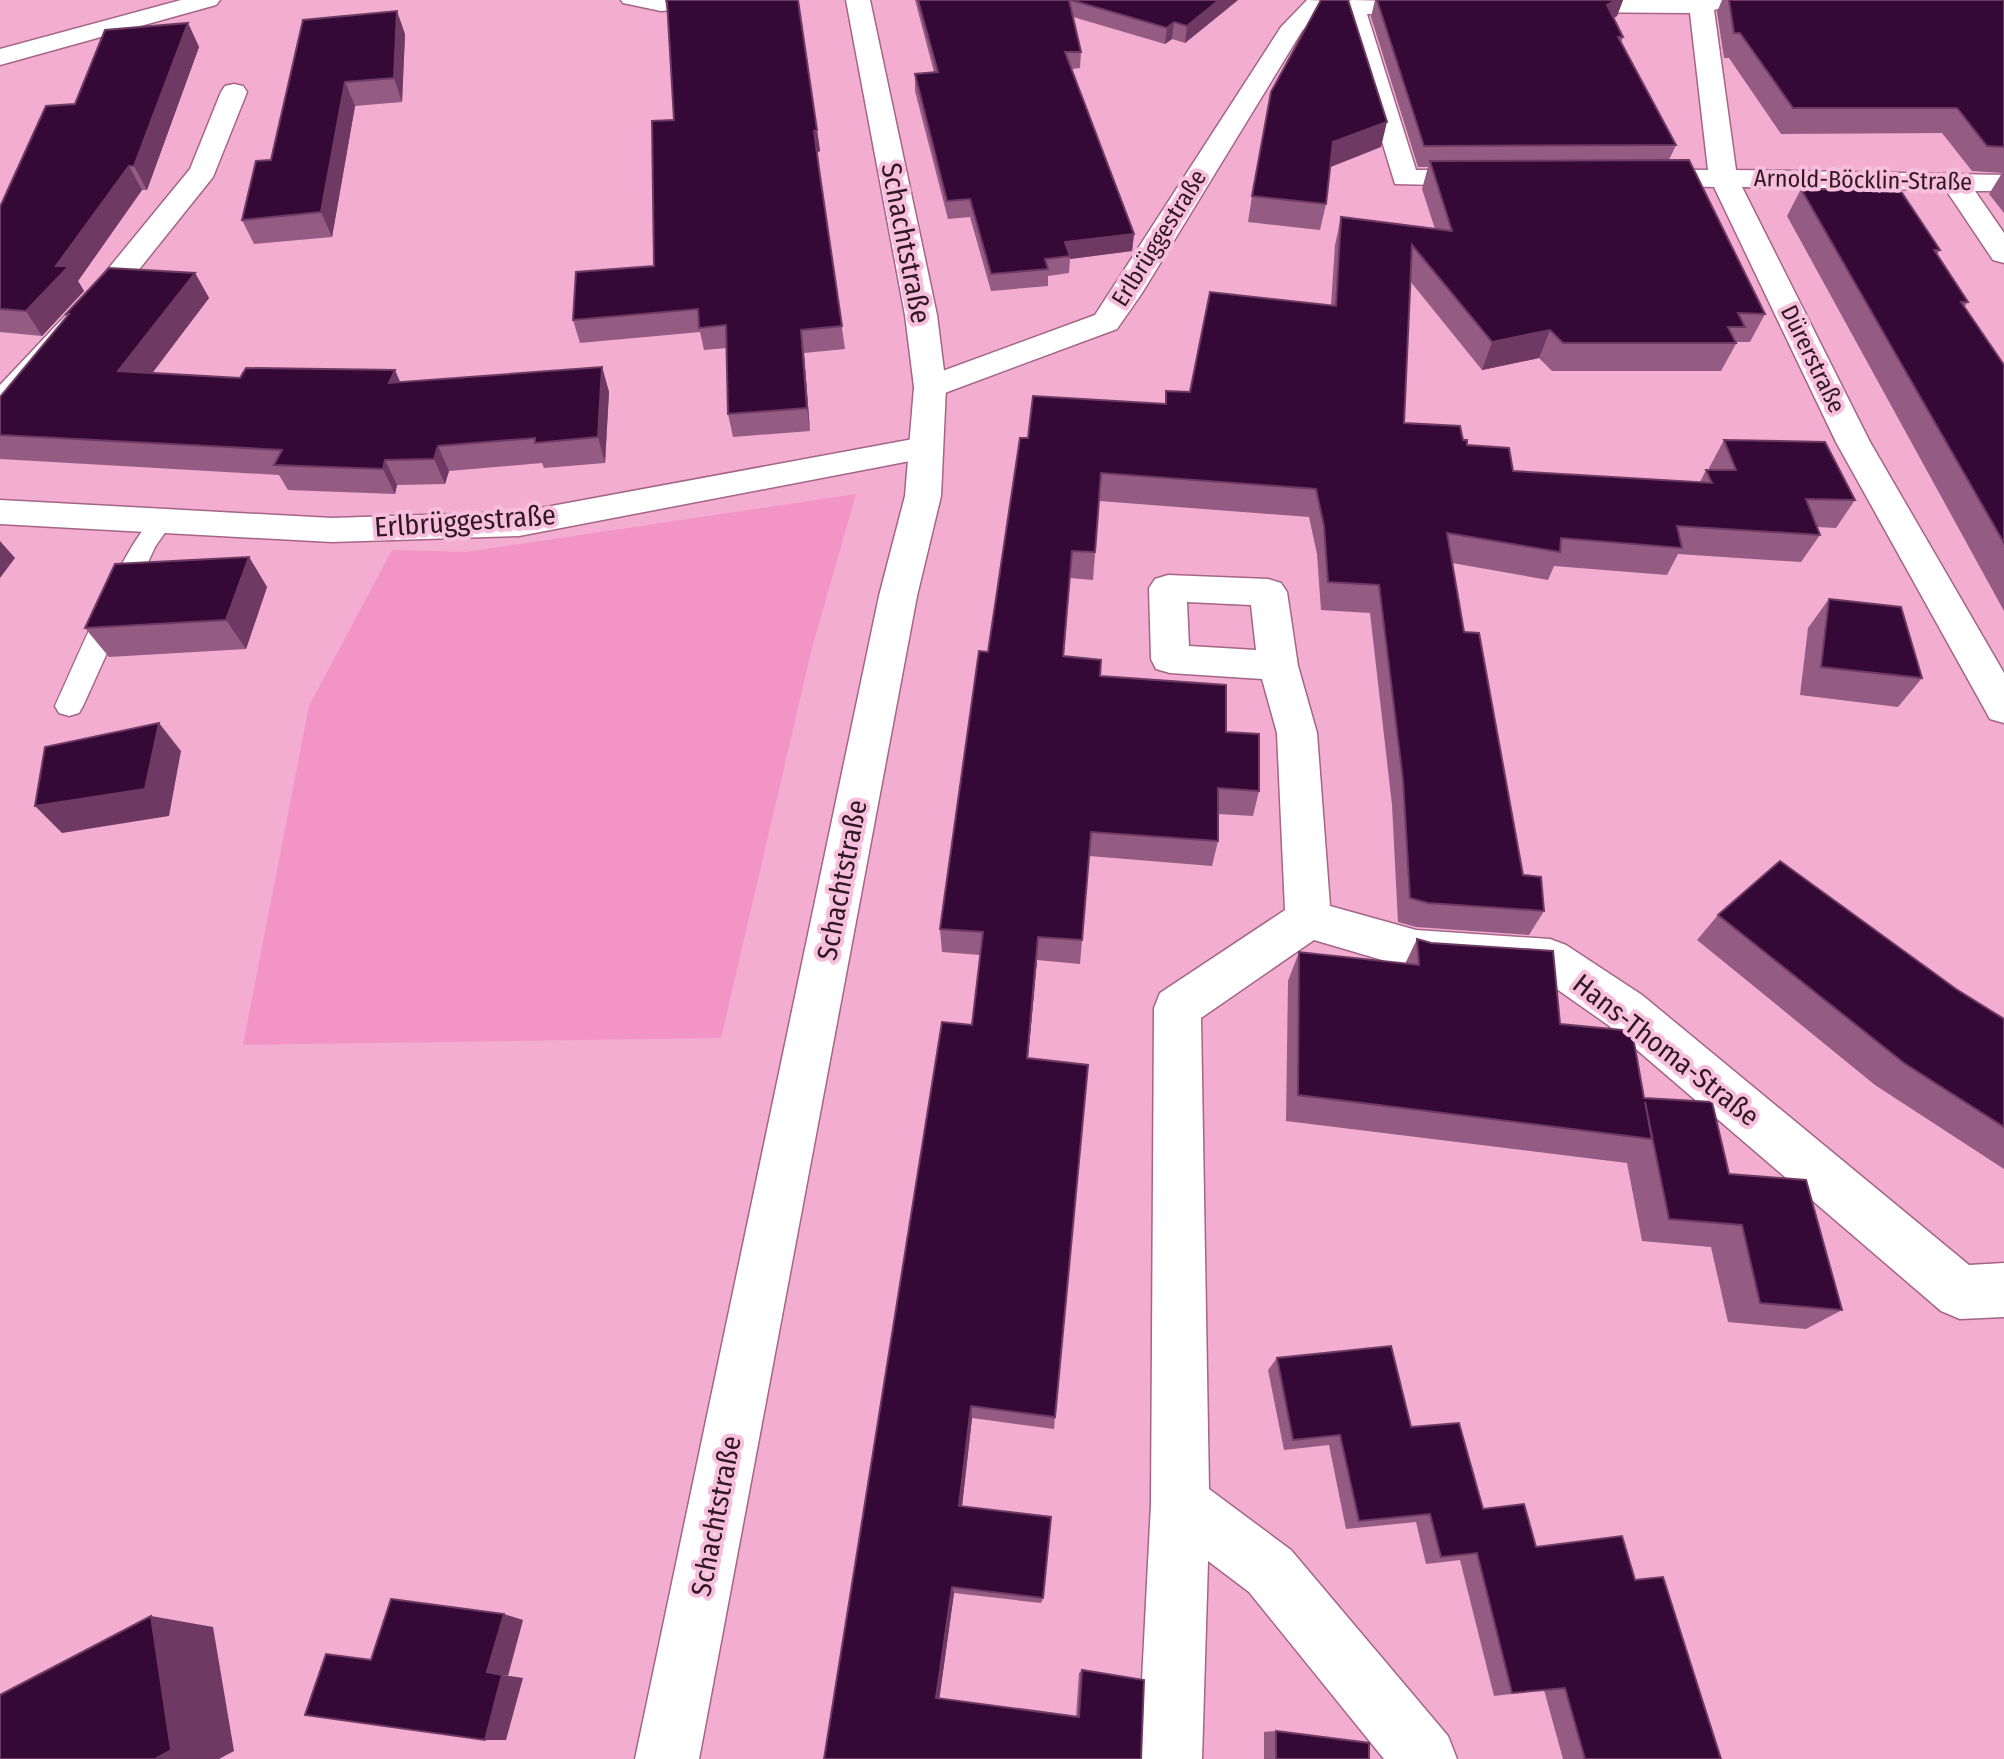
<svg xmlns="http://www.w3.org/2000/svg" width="2004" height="1759" font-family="'Fira Sans Condensed',sans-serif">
  <rect width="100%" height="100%" fill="#f2add0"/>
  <polygon fill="#f394c7" points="856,494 812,648 721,1038 243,1045 309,706 392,550 466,552"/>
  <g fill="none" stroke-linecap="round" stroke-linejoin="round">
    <g stroke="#a46587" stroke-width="3">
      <g id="service">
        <polygon points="621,0 740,0 732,5 661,11 623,3"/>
        <path d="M161,513L170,515L173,521L155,547L83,706L79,713L69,716L59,713L55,706C71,673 133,521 161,513Z"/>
      </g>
    </g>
    <g stroke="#a46587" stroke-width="3">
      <g id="minor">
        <polygon points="1307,0 1332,1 1302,31 1142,293 1117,329 942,394 930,397 918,394 914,387 918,380 1095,315 1281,27"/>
        <polygon points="1352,0 1442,2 1445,7 1442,12 1433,14 1367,14 1416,170 1486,170 1496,172 1500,178 1496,184 1486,186 1395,184 1341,7 1344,2"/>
        <polygon points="1561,0 1735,0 1731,5 1714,10 1736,170 2004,175 2004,191 1975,191 2004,233 2004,263 1993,260 1946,190 1742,187 1870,442 2004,673 2004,723 1990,719 1836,442 1714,187 1638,185 1628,183 1624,177 1628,171 1638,169 1708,170 1690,13 1553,12 1550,7 1553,2"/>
        <polygon points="234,84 243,86 247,92 213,177 121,292 12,412 0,415 0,385 99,280 190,169 221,92 225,86"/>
        <polygon points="924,437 936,440 941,448 936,456 519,536 332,542 0,524 0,500 332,518 519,512"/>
        <path d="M1168,575L1268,579L1281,583L1287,592L1298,666L1317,733L1330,906L1416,930L1550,939L1566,945L1642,995L1969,1265L2004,1263V1317L1960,1319L1941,1311L1608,1025L1541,978L1416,970L1314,940L1201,1018L1209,1489L1291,1550L1448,1736L1457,1759H1384L1249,1592L1208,1561L1202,1759H1138L1151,1504L1154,1008L1160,993L1285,910L1277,733L1262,679L1170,673L1156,669L1151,659L1149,588L1155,579ZM1187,602L1251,605L1256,650L1189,646Z"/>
      </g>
    </g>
    <g stroke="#a46587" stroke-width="3">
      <polygon id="tertiary" points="846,0 870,0 937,315 946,387 941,496 917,596 699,1759 635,1759 879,596 905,496 914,387 905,315"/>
    </g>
    <g stroke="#a46587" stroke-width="3">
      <polygon id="secondary" points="181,0 220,0 216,5 0,65 0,49"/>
    </g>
    <use href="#service" fill="#fff" fill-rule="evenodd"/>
    <use href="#minor" fill="#fff" fill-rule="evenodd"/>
    <use href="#tertiary" fill="#fff" fill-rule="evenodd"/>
    <use href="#secondary" fill="#fff" fill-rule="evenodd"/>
  </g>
  <g fill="#945b83">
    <polygon points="665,0 798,0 820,151 817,153 845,349 804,353 810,431 733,437 728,414 727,348 704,350 700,332 580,343 573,320 654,266 674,120 667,11"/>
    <polygon points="915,0 1238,0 1185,43 1172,39 1165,44 1073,17 1081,52 1080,68 1072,69 1134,234 1132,251 1070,259 1069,273 1048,276 1048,286 991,291 970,217 948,219 915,91 915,74 934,72"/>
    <polygon points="1375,0 1623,0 1617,16 1614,18 1623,37 1621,43 1676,145 1669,160 1765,314 1750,342 1737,342 1721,371 1552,371 1539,358 1482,370 1410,281 1404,423 1463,440 1467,445 1513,471 1700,482 1706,470 1709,470 1709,468 1724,440 1855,500 1836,528 1817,527 1820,535 1801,562 1678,554 1667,575 1554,566 1548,580 1452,563 1464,632 1523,875 1544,911 1529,935 1416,927 1398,922 1392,805 1370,613 1321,610 1317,554 1309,517 1099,501 1093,580 1070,578 1064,657 1100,676 1226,732 1259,791 1253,816 1218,814 1218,841 1212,866 1089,856 1080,964 1037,960 1028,1058 1055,1417 1054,1429 972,1418 962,1506 1043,1598 1041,1603 954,1593 939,1699 1076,1717 1079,1673 1082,1670 1141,1759 824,1759 972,1025 980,955 942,952 940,929 988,652 1028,438 1165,404 1166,391 1190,392 1331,305 1335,245 1341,217 1435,229 1422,189 1428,167 1418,167 1371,17"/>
    <polygon points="1722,0 2004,0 2004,213 1989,194 2002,173 1972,171 1942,133 1781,134 1729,58 1724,58 1717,12"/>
    <polygon points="303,20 405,34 402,102 355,106 332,237 254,244 242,220 271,160"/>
    <polygon points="188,23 199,47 147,190 142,190 78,281 84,291 42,336 0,332 0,207 75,104"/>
    <polygon points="1381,147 1330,167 1326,204 1320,230 1248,222 1252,196"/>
    <polygon points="1801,189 1940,250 1937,254 1968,302 1964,307 2004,365 2004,611 1787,216"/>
    <polygon points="195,273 209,298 152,373 240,378 400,382 602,367 609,392 605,463 544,468 542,463 449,471 445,484 397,485 395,494 288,490 279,475 0,459 0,435 67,317 66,314"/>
    <polygon points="249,557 267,587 246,649 109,657 85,628"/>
    <polygon points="1829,599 1922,678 1898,707 1800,695 1808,628"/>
    <polygon points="1718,915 2004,1019 2004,1169 1875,1085 1697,940"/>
    <polygon points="1417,939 1560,1024 1644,1098 1729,1174 1842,1310 1806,1329 1728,1322 1711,1247 1642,1241 1627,1163 1286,1121 1288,981 1299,952 1405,964"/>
    <polygon points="1277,1358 1411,1427 1483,1509 1536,1547 1635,1580 1721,1759 1563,1759 1544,1690 1494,1696 1460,1560 1426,1564 1416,1522 1346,1529 1329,1445 1284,1450 1268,1370"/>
    <polygon points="1276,1731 1369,1759 1264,1759 1264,1732"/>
  </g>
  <g fill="#6e3a64">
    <polygon points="1219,0 1238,0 1185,43 1187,26"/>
    <polygon points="1616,0 1623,0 1617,16 1600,25 1607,5"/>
    <polygon points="397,11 405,34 402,102 394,78"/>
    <polygon points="1174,22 1172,39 1165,44 1167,28"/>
    <polygon points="188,23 199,47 147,190 134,166"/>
    <polygon points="345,82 355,106 332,237 321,212"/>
    <polygon points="1387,122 1381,147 1328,168 1333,142"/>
    <polygon points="817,130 820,151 816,153 814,131"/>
    <polygon points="129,166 142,190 78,281 84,291 42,336 26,311 56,266"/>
    <polygon points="1134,234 1132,251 1070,259 1065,242"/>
    <polygon points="195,273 209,298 135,396 118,371"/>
    <polygon points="801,330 804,353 810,431 807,408"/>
    <polygon points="1550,330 1539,358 1482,370 1492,342"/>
    <polygon points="602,367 609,392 605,463 598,437"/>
    <polygon points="395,370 406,395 389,383"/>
    <polygon points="438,446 449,471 445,484 434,459"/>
    <polygon points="385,460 397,485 395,494 383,469"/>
    <polygon points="0,541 15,558 0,578"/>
    <polygon points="249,557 267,587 246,649 226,620"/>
    <polygon points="159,723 181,751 169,816 62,833 35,806"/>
    <polygon points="1038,937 1037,960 1026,1079 1027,1058"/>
    <polygon points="971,1406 972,1418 961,1515 959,1506"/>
    <polygon points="952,1587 954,1593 939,1701 936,1698"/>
    <polygon points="504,1614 523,1620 508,1676 487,1672"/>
    <polygon points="151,1616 213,1627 234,1751 219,1759 155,1759"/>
    <polygon points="502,1675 523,1678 506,1740 485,1740"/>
  </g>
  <g fill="#350936" stroke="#6e3a64" stroke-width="2">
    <polygon points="667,0 798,0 817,130 814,131 819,169 842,326 801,330 807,408 728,414 726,325 699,328 698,309 573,320 576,272 654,266 652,121 674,120"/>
    <polygon points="918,0 1069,0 1081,52 1065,52 1134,234 1065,242 1070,256 1045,259 1048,269 991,274 970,199 947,201 915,74 938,72"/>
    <polygon points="1071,0 1219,0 1187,26 1174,22 1167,28"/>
    <polygon points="1321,0 1348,0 1387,122 1333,142 1326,204 1252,196 1271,92"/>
    <polygon points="1377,0 1616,0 1607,5 1623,37 1618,37 1676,145 1424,146"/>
    <polygon points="1729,0 2004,0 2004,147 1987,146 1957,108 1793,108 1740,33 1734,33"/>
    <polygon points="397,11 394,78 345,82 321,212 242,220 256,161 271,160 303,20"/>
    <polygon points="188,23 134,166 129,166 56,266 69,266 26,311 0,309 0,207 46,106 75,104 105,30"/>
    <polygon points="1689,160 1765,314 1738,313 1745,327 1728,327 1736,343 1563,343 1550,330 1492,342 1412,245 1404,423 1460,426 1463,440 1467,440 1467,445 1509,448 1513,471 1712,483 1706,470 1736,470 1724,440 1825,442 1855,500 1806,499 1820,535 1677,526 1682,548 1561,538 1560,552 1447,533 1464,632 1479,633 1523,875 1541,877 1544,911 1428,903 1410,898 1403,780 1379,585 1328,582 1324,526 1316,489 1101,473 1095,552 1072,551 1063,656 1101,660 1100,676 1226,685 1226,732 1259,734 1259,791 1218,788 1218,841 1091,832 1082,940 1038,937 1027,1058 1088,1065 1055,1417 971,1406 959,1506 1051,1517 1043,1598 952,1587 936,1698 1079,1717 1082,1670 1144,1680 1141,1759 824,1759 942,1022 972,1025 983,932 940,929 979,651 988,652 1020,438 1028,438 1033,396 1166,404 1166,391 1190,392 1210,292 1336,306 1341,217 1452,231 1430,161"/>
    <polygon points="1801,189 1900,190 1940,250 1934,250 1968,302 1961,302 2004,365 2004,543"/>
    <polygon points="109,268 195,273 118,371 240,378 246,368 395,370 389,383 602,367 598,437 535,443 535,438 438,446 434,459 385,460 383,469 274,465 282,450 0,435 0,397 69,314 66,314"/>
    <polygon points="249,557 226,620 85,628 115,564"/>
    <polygon points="1829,599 1901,607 1922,678 1821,667"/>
    <polygon points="159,723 145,789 35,806 45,747"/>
    <polygon points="1780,861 1956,989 2004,1019 2004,1127 1904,1063 1718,915"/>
    <polygon points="1417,939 1431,943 1553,951 1560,1024 1632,1031 1644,1098 1712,1102 1729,1174 1806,1180 1842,1310 1760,1303 1742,1225 1669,1219 1645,1102 1652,1139 1298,1095 1299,952 1419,965"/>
    <polygon points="1391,1346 1411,1427 1459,1423 1483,1509 1524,1504 1536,1547 1622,1536 1635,1580 1663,1577 1721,1759 1585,1759 1565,1688 1512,1693 1477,1553 1441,1557 1430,1514 1359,1521 1340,1435 1293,1440 1277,1358"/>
    <polygon points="391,1599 504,1614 487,1672 502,1675 485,1740 305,1715 326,1654 371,1660"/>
    <polygon points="151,1616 171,1750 155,1759 0,1759 0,1695"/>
    <polygon points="1276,1731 1369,1743 1369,1759 1276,1759"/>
  </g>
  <g text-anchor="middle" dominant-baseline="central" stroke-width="8" stroke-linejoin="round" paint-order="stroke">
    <g font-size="24" fill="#301724" stroke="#f7bfdb">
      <text transform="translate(1863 180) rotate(1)">Arnold-Böcklin-Straße</text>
      <text transform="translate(1159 238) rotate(-58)">Erlbrüggestraße</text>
      <text transform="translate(1813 359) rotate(64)">Dürerstraße</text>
    </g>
    <g font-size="28" fill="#301724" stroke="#f7bfdb">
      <text transform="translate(906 243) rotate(79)">Schachtstraße</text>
      <text transform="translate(465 521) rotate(-4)">Erlbrüggestraße</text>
      <text transform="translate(842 880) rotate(-79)">Schachtstraße</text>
      <text transform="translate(1666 1050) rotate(38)">Hans-Thoma-Straße</text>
      <text transform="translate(716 1516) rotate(-79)">Schachtstraße</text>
    </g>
  </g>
</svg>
